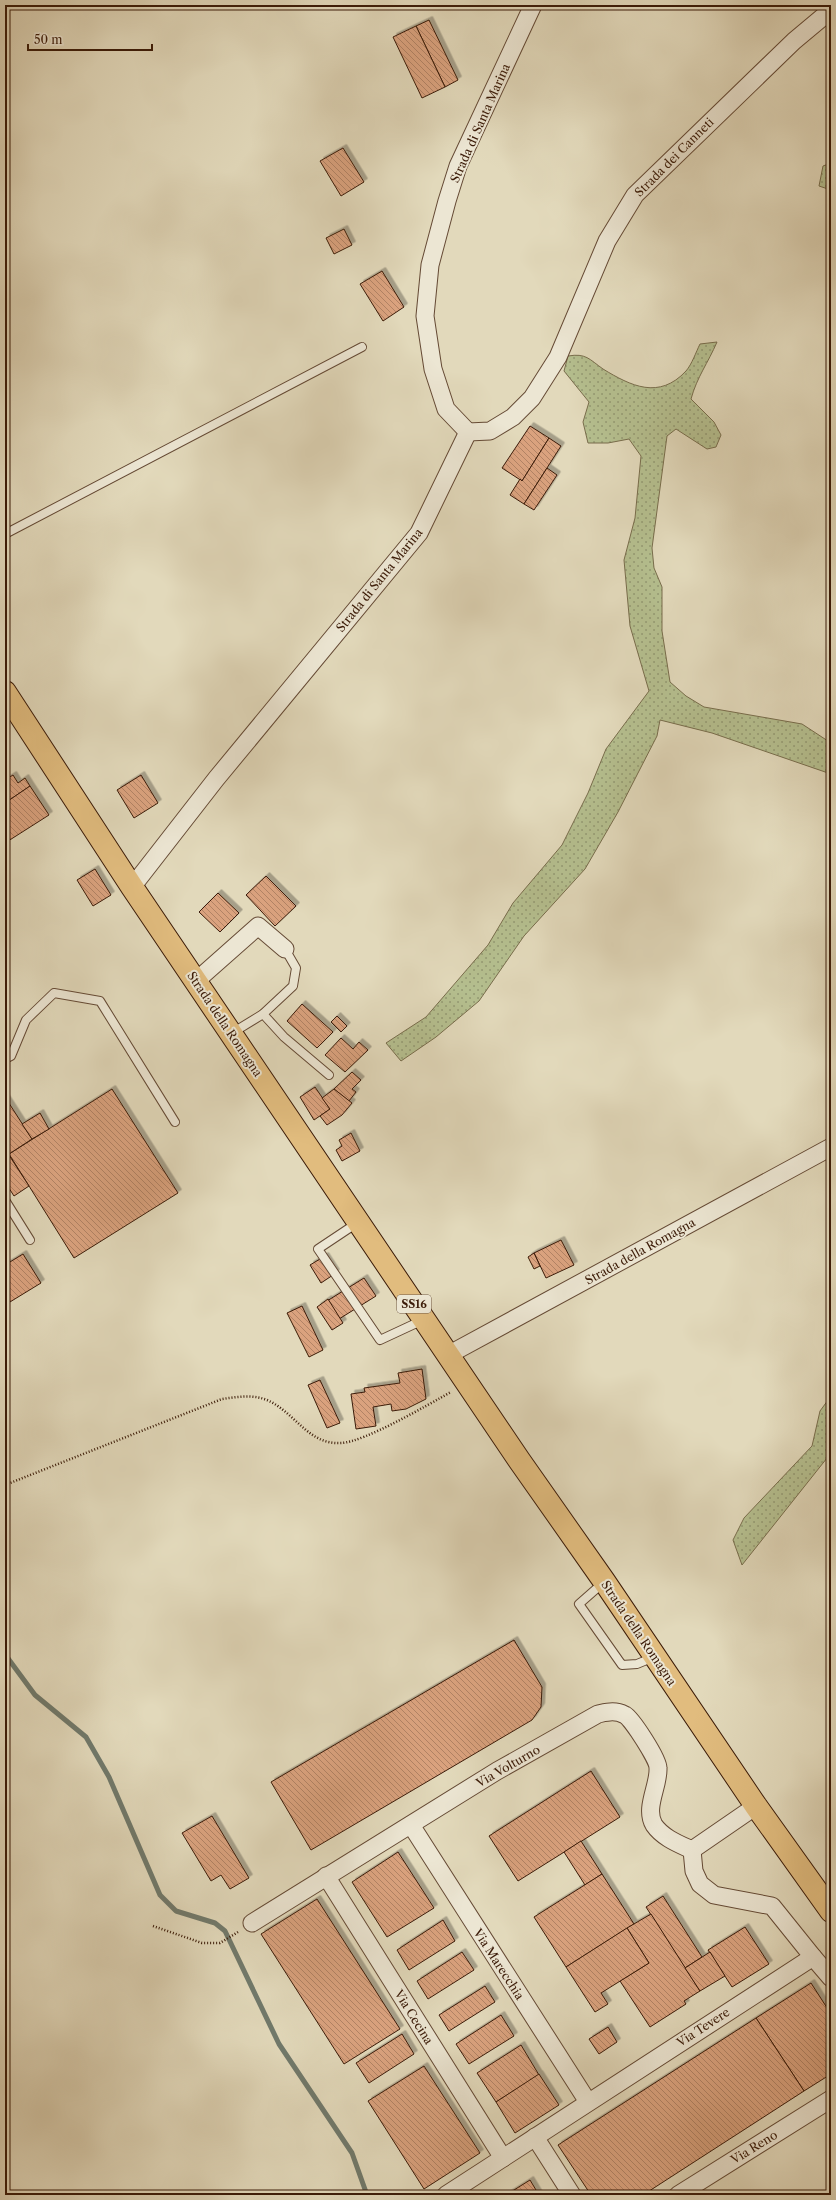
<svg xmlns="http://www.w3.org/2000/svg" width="836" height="2200" font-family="'Libre Caslon Text',serif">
  <defs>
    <pattern id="grass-dots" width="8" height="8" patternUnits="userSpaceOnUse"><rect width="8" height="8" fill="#b5bf8f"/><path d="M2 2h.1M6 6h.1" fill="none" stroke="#949a73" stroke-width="1.8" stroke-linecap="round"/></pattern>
    <pattern id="building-back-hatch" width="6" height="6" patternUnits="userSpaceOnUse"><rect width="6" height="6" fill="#daa27e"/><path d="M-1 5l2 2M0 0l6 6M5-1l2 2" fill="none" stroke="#b28365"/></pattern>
    <filter id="shadow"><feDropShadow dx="3.5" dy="-3.5" stdDeviation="0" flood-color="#0004"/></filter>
  </defs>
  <rect width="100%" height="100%" fill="#e2d9bb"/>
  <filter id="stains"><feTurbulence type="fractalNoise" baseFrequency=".005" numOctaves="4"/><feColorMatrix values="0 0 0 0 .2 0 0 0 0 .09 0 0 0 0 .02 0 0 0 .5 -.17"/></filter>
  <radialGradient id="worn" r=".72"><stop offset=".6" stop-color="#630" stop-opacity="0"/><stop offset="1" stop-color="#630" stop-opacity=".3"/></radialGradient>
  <g fill="url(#grass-dots)" stroke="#786d4c">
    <polygon points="831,163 831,190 819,186 823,166"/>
    <path d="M717,342C708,363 697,377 691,399L714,422L721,435L716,447L707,449L676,429L667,436L652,548L654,568L662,587V631L670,682L686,696L704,707L802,724L831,743V774L712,733L660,720L657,736L618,812L585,869L524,936L479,1001L436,1037L401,1061L386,1043L426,1017L488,945L513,903L562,845L588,793L606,749L649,691L630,626L624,560L635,518L641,456L629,439L608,443H588L583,422L589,402L564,371L568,356C586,353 589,359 603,369C631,386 659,400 686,371C692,364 696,352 700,344Z"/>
    <polygon points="831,1396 831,1453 742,1565 733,1540 744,1518 812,1446 820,1411"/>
  </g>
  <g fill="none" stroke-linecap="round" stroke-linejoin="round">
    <polyline stroke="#717a6c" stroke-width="5" points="5,1651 7,1657 35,1695 86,1737 109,1777 160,1895 176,1911 215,1923 225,1931 279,2044 352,2153 367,2195"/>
  </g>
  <g fill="url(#building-back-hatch)" stroke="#3b1b08" filter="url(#shadow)">
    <polygon points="429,20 458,80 445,87 416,26"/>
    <polygon points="416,26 445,87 422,98 393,37"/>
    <polygon points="343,148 364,182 341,196 320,161"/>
    <polygon points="344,229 352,245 334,254 326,238"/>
    <polygon points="382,271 404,307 383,321 360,284"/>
    <polygon points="530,426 549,438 522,481 502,468"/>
    <polygon points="549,438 561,446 524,504 510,495 520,479 522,481"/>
    <polygon points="547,468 557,475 534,510 524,504"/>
    <polygon points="13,775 18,783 25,778 30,786 5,803 5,780"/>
    <polygon points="141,775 158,803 134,818 117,790"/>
    <polygon points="30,786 49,815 5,843 5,803"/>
    <polygon points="95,869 111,895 93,906 77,880"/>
    <polygon points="266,876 296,906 275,926 246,895"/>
    <polygon points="218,893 239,913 220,932 199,912"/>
    <polygon points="302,1004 333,1032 317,1048 287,1021"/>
    <polygon points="337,1016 347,1026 341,1032 331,1022"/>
    <polygon points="341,1038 353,1049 359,1042 368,1050 345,1072 325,1055"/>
    <polygon points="352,1072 361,1080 352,1089 356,1092 349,1101 334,1089"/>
    <polygon points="315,1087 330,1109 314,1120 300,1097"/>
    <polygon points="112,1089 178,1193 74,1258 9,1154"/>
    <polygon points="334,1089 352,1103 342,1115 327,1125 320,1116 330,1109 322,1098"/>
    <polygon points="5,1097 32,1139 9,1154 5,1149"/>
    <polygon points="40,1113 49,1129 32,1139 22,1124"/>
    <polygon points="351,1133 360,1151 342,1161 336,1150 342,1146 339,1140"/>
    <polygon points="5,1149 29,1186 14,1196 5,1182"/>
    <polygon points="561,1240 574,1265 546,1278 534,1253"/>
    <polygon points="534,1253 540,1266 534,1269 528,1257"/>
    <polygon points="23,1254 41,1283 5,1305 5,1265"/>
    <polygon points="325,1256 336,1273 321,1283 310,1265"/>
    <polygon points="364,1278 376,1296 339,1319 327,1301"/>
    <polygon points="328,1299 343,1323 332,1330 317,1307"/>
    <polygon points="302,1306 323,1350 309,1357 287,1313"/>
    <polygon points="422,1369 426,1399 406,1409 392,1411 391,1404 373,1407 376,1426 356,1429 351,1394 365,1392 364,1388 400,1383 398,1373"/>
    <polygon points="320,1380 340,1423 327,1428 308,1385"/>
    <polygon points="514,1640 542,1687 541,1707 532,1720 311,1850 271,1782"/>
    <polygon points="591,1771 620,1817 518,1881 489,1836"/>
    <polygon points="212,1816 249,1878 230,1889 221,1875 211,1881 182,1833"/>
    <polygon points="581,1841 602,1874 585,1885 564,1852"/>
    <polygon points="398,1852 434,1908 387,1937 352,1882"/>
    <polygon points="602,1874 634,1924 566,1967 534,1917"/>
    <polygon points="663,1896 702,1957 685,1968 646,1907"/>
    <polygon points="317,1899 400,2029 344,2064 261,1934"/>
    <polygon points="651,1914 700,1991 684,2001 686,2004 650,2027 620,1981 649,1963 627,1928"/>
    <polygon points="443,1920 455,1941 409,1970 397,1950"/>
    <polygon points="745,1927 769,1964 732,1987 708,1950"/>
    <polygon points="627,1928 649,1963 601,1993 608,2004 595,2012 566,1967"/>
    <polygon points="462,1952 474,1970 428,1999 417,1981"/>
    <polygon points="710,1952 725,1976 700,1991 685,1968"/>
    <polygon points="811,1983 831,2014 831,2074 804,2091 756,2018"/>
    <polygon points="485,1986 495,2002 449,2031 439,2015"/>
    <polygon points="501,2015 514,2036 469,2064 456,2044"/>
    <polygon points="756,2018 804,2091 643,2195 591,2195 558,2145"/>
    <polygon points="608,2027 617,2042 599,2054 589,2039"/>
    <polygon points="402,2034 414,2054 369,2083 356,2063"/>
    <polygon points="521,2045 539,2075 496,2102 477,2073"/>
    <polygon points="424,2066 480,2153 424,2189 368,2101"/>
    <polygon points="539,2074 559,2105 515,2133 496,2102"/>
    <polygon points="530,2180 539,2195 506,2195"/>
  </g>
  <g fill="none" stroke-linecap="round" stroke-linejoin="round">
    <g stroke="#654a35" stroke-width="10">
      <g id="service">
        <polyline points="5,534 362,347"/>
        <polyline points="263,1014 284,1037 329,1075"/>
        <polyline points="232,1033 263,1014 293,986 296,968 285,949"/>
        <polyline points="5,1059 11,1056 26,1020 54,993 100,1001 175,1122"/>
        <polyline points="5,1200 30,1240"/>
        <polyline points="357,1223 318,1249 380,1340 423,1320"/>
        <polyline points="604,1582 579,1604 622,1665 637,1664 654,1657"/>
      </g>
    </g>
    <g stroke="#654a35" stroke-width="19">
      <g id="minor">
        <polyline points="468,432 490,431 513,417 532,398 558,357 607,241 635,195 794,41 831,10"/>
        <polyline points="468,432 446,409 433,369 425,316 430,265 447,201 458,166 533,5"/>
        <polyline points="132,887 216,779 419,533 468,432"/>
        <polyline points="196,981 258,926 285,949"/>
        <polyline points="448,1355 831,1147"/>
        <polyline points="411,1825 588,2102"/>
        <polyline points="692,1850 756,1806"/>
        <polyline points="326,1876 503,2158"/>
        <path d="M252,1923L497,1771L598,1714C608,1712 615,1710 625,1715C632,1719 658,1759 658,1768C659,1786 644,1808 654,1825C663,1838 679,1844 692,1850"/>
        <polyline points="813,1957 831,1978"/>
        <polyline points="535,2137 572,2195"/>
        <polyline points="446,2195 813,1957 772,1906 714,1895 700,1884 694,1871 692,1850"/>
        <polyline points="678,2195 831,2099"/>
      </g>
    </g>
    <g stroke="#3b1b08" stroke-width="24">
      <polyline id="primary" points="5,692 132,887 519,1460 604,1581 756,1806 831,1911"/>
    </g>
    <g stroke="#3b1b08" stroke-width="2.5" stroke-dasharray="1 2" stroke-linecap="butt">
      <path d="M5,1485L222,1399C237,1397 252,1394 267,1400C295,1412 308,1445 341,1443C365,1442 427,1405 451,1392"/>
      <polyline points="153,1926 202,1943 220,1943 238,1932"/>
    </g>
    <use href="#service" stroke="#ece6d3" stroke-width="8"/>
    <use href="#minor" stroke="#ece6d3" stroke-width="17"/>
    <use href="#primary" stroke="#e1bc7e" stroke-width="22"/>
  </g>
  <g text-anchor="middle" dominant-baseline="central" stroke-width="4" stroke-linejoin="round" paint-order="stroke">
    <rect fill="#ece6d3" stroke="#705845" stroke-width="1" x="397" y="1295" width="34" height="18" rx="3"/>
    <g font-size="11" font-weight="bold" fill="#3b1b08">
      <text x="414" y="1304">SS16</text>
    </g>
    <g font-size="12" fill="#3b1b08" stroke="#ece6d3">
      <text transform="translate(480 123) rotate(-66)">Strada di Santa Marina</text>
      <text transform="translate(674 157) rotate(-45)">Strada dei Canneti</text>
      <text transform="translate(379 580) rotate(-51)">Strada di Santa Marina</text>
      <text transform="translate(225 1024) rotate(56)">Strada della Romagna</text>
      <text transform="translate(640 1251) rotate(-29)">Strada della Romagna</text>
      <text transform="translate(639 1633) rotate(56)">Strada della Romagna</text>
      <text transform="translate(508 1766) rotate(-30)">Via Volturno</text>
      <text transform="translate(499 1964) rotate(57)">Via Marecchia</text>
      <text transform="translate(414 2017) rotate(58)">Via Cecina</text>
      <text transform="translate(703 2027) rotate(-33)">Via Tevere</text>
      <text transform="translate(754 2147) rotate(-32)">Via Reno</text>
    </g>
  </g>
  <rect width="836" height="2200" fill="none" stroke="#e2d9bb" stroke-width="20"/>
  <rect x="6" y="6" width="824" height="2188" fill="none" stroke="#3b1b08" stroke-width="2"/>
  <rect x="10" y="10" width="816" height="2180" fill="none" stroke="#3b1b08"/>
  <path d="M28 44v6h124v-6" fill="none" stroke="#3b1b08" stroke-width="2"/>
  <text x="34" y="44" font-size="12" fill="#3b1b08" stroke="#ece6d3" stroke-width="3" paint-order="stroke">50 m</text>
  <rect width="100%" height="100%" filter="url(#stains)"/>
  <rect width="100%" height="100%" fill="url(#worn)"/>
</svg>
